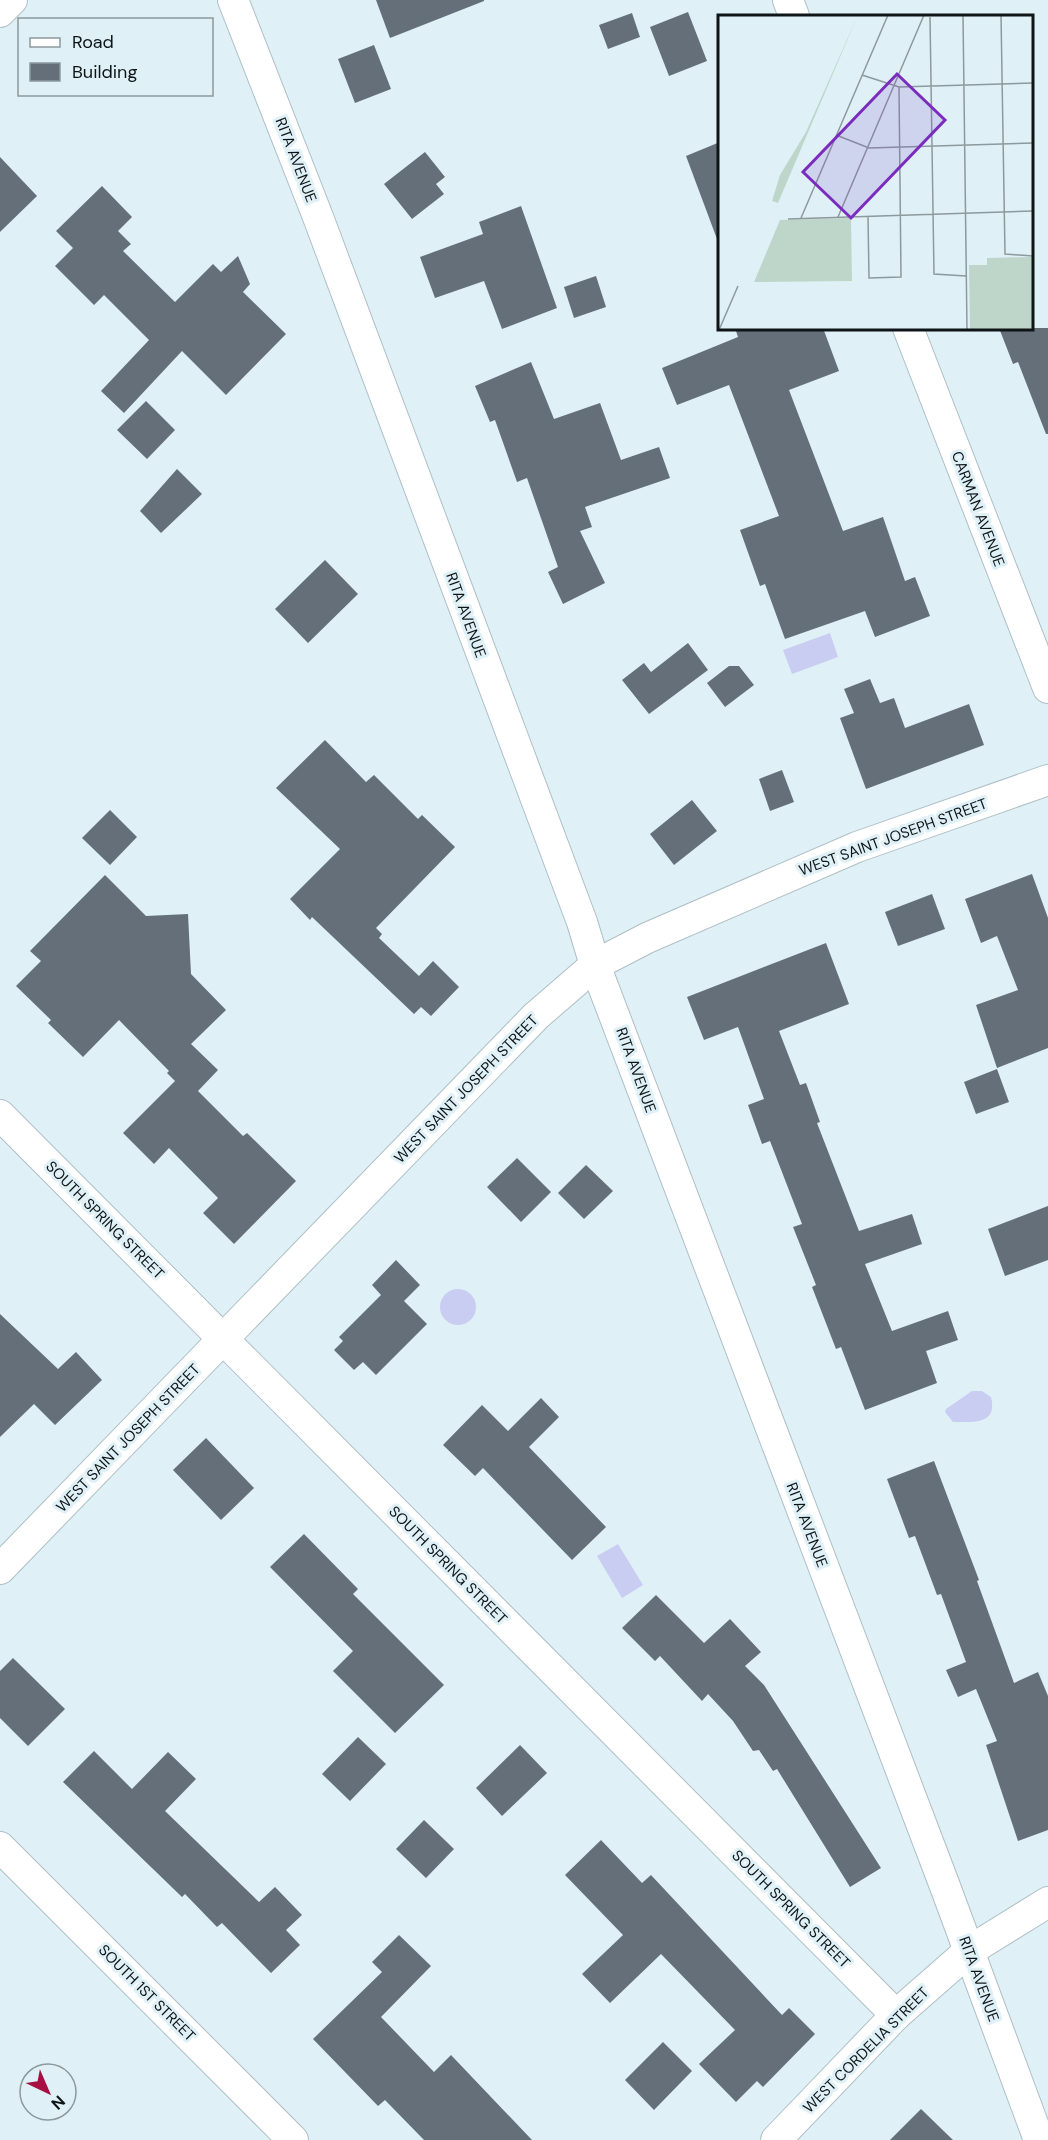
<svg xmlns="http://www.w3.org/2000/svg" width="1048" height="2140" font-family="'DM Sans',sans-serif">
  <rect width="100%" height="100%" fill="#dff1f7"/>
  <g fill="#cacdf2">
    <polygon points="830,633 838,657 792,674 783,650"/>
    <circle cx="458" cy="1307" r="18"/>
    <path d="M972,1391H982L991,1397C998,1425 973,1422 953,1422L945,1412L946,1409Z"/>
    <polygon points="618,1544 643,1585 622,1598 597,1556"/>
  </g>
  <g fill="#656f7a">
    <polygon points="376,0 484,0 484,1 390,38"/>
    <polygon points="688,12 707,61 669,76 650,27"/>
    <polygon points="632,13 640,37 608,49 599,25"/>
    <polygon points="374,45 391,89 355,103 338,59"/>
    <polygon points="720,142 720,238 717,239 686,156"/>
    <polygon points="425,152 445,177 436,184 444,194 412,219 384,184"/>
    <polygon points="0,157 37,196 0,232"/>
    <polygon points="102,186 132,217 118,231 131,244 123,251 175,302 213,264 221,272 238,256 250,284 243,292 286,334 226,395 182,351 124,413 101,391 149,340 104,295 94,305 55,266 73,248 56,231"/>
    <polygon points="521,206 557,308 502,329 484,281 435,298 420,257 483,234 479,222"/>
    <polygon points="596,276 606,307 574,318 564,287"/>
    <polygon points="735,328 823,328 839,371 789,390 843,531 883,517 905,581 915,577 930,616 875,637 865,611 785,639 765,584 760,586 740,530 779,516 729,385 677,405 662,368 738,337"/>
    <polygon points="999,328 1048,328 1048,434 1046,434 1018,362 1013,364"/>
    <polygon points="531,362 554,419 600,403 621,460 659,447 670,478 585,507 592,527 580,531 605,583 563,604 548,572 558,567 527,478 517,482 495,420 490,422 475,386"/>
    <polygon points="146,401 175,430 147,459 117,430"/>
    <polygon points="177,469 202,494 161,533 140,511"/>
    <polygon points="325,560 358,594 308,643 275,609"/>
    <polygon points="688,643 708,670 649,714 622,680 644,663 651,672"/>
    <polygon points="729,666 739,666 754,685 725,707 707,683"/>
    <polygon points="870,679 880,703 894,698 905,728 969,704 984,745 866,789 840,718 854,713 844,689"/>
    <polygon points="325,740 366,782 374,775 418,819 422,815 455,847 376,928 382,934 379,938 419,976 433,961 459,987 431,1016 421,1007 414,1014 312,917 310,920 290,899 340,849 276,788"/>
    <polygon points="782,770 794,802 770,811 759,779"/>
    <polygon points="692,800 717,831 674,865 650,834"/>
    <polygon points="110,810 137,837 110,865 82,838"/>
    <polygon points="1032,874 1048,918 1048,1048 997,1068 976,1005 1018,990 997,936 981,943 965,899"/>
    <polygon points="105,875 146,916 188,914 191,974 226,1010 191,1044 218,1070 198,1091 243,1136 247,1133 296,1181 234,1244 203,1213 218,1198 169,1148 154,1164 123,1133 175,1081 167,1073 169,1071 119,1020 83,1057 48,1023 51,1020 16,986 41,961 30,951"/>
    <polygon points="932,894 945,929 898,946 885,912"/>
    <polygon points="826,943 849,1004 779,1031 800,1085 806,1083 820,1122 817,1123 859,1231 912,1214 922,1244 865,1264 892,1331 948,1311 958,1340 926,1351 937,1383 865,1410 841,1347 836,1349 812,1287 816,1285 793,1227 802,1224 770,1141 762,1144 748,1105 764,1099 738,1027 704,1040 687,997"/>
    <polygon points="997,1069 1009,1102 976,1114 964,1082"/>
    <polygon points="517,1158 551,1192 521,1222 487,1187"/>
    <polygon points="586,1165 613,1191 584,1219 558,1193"/>
    <polygon points="1048,1206 1048,1260 1005,1276 988,1229"/>
    <polygon points="396,1260 420,1285 404,1301 427,1324 376,1375 363,1362 354,1370 334,1350 343,1341 339,1337 381,1295 372,1285"/>
    <polygon points="0,1314 58,1369 76,1352 102,1380 55,1425 34,1404 0,1437"/>
    <polygon points="541,1398 559,1417 529,1447 606,1527 572,1560 483,1468 475,1476 443,1445 482,1405 508,1431"/>
    <polygon points="206,1438 254,1488 221,1520 173,1470"/>
    <polygon points="934,1461 979,1580 977,1581 1014,1683 1038,1672 1048,1696 1048,1830 1018,1841 986,1745 997,1741 976,1689 958,1697 946,1670 966,1662 941,1594 937,1595 915,1536 909,1538 887,1479"/>
    <polygon points="304,1534 358,1589 353,1594 444,1685 395,1733 333,1671 353,1651 270,1567"/>
    <polygon points="656,1595 704,1643 730,1619 761,1652 745,1666 764,1685 881,1868 850,1887 777,1769 773,1771 759,1750 753,1751 733,1721 708,1694 702,1701 660,1656 655,1661 622,1628"/>
    <polygon points="13,1658 65,1709 28,1746 0,1718 0,1671"/>
    <polygon points="358,1737 386,1764 350,1801 322,1774"/>
    <polygon points="520,1745 547,1773 502,1816 476,1788"/>
    <polygon points="94,1751 132,1789 168,1752 196,1779 165,1811 259,1902 275,1887 302,1915 286,1930 300,1945 271,1973 222,1923 217,1927 185,1894 182,1897 63,1782"/>
    <polygon points="424,1820 454,1849 426,1878 396,1849"/>
    <polygon points="601,1840 642,1883 651,1875 782,2015 789,2008 815,2034 763,2087 757,2081 736,2102 699,2064 735,2030 661,1954 610,2003 582,1974 623,1935 565,1875"/>
    <polygon points="399,1935 431,1966 381,2017 434,2072 451,2055 532,2140 424,2140 385,2100 378,2106 313,2039 382,1972 372,1962"/>
    <polygon points="663,2042 692,2071 654,2110 625,2080"/>
    <polygon points="921,2109 953,2140 890,2140"/>
  </g>
  <g fill="none" stroke-linecap="round" stroke-linejoin="round">
    <g stroke="#aebfc5" stroke-width="32">
      <g id="street">
        <polyline points="233,0 318,217 582,922 595,965 946,1889 1039,2140"/>
        <polyline points="788,0 794,16"/>
        <polyline points="0,12 12,0"/>
        <polyline points="908,328 1048,688"/>
        <polyline points="0,1115 896,2015"/>
        <polyline points="0,1569 536,1016 595,965 647,938 857,847 1048,780"/>
        <polyline points="0,1847 293,2140"/>
        <polyline points="776,2140 896,2015 969,1951 1048,1902"/>
      </g>
    </g>
    <use href="#street" stroke="#fff" stroke-width="30"/>
  </g>
  <g text-anchor="middle" dominant-baseline="central" stroke-width="6" stroke-linejoin="round" paint-order="stroke">
    <g font-size="15" fill="#0f1517" stroke="#dff1f7">
      <text transform="translate(296 160) rotate(69)">RITA AVENUE</text>
      <text transform="translate(978 509) rotate(69)">CARMAN AVENUE</text>
      <text transform="translate(466 615) rotate(70)">RITA AVENUE</text>
      <text transform="translate(893 837) rotate(-20)">WEST SAINT JOSEPH STREET</text>
      <text transform="translate(636 1070) rotate(70)">RITA AVENUE</text>
      <text transform="translate(466 1089) rotate(-46)">WEST SAINT JOSEPH STREET</text>
      <text transform="translate(105 1220) rotate(45)">SOUTH SPRING STREET</text>
      <text transform="translate(128 1438) rotate(-46)">WEST SAINT JOSEPH STREET</text>
      <text transform="translate(807 1525) rotate(69)">RITA AVENUE</text>
      <text transform="translate(448 1565) rotate(45)">SOUTH SPRING STREET</text>
      <text transform="translate(791 1909) rotate(45)">SOUTH SPRING STREET</text>
      <text transform="translate(979 1979) rotate(70)">RITA AVENUE</text>
      <text transform="translate(147 1993) rotate(45)">SOUTH 1ST STREET</text>
      <text transform="translate(866 2050) rotate(-45)">WEST CORDELIA STREET</text>
    </g>
  </g>
  <g transform="translate(718 15)">
    <rect width="315" height="315" fill="#dff1f7"/>
    <path d="M140,0L60,188L54,186L62,160L88,117ZM133,203L134,266L36,267L62,205ZM315,242V315H252L251,250H269V243Z" fill="#bed6c9"/>
    <path fill="none" stroke="#8c999d" stroke-width="1.5" d="M200,0H250M245,0L249,315M283,0L287,239L315,241M212,2L216,259L248,261M144,60L181,72L315,68M118,120L151,133L315,128M120,202L206,0M150,202L151,263L183,262L181,72M83,203L170,0M70,204L315,196M1,315L20,271"/>
    <path fill="#7b2cbf" fill-opacity="0.15" stroke="#7b2cbf" stroke-width="3" d="M179,59L227,105L133,203L85,157Z"/>
    <rect width="315" height="315" fill="none" stroke="#0f1517" stroke-width="3"/>
  </g>
  <rect x="18" y="18" width="195" height="78" fill="#dff1f7" stroke="#8c999d" stroke-width="1.5"/>
  <rect x="30" y="38" width="30" height="9" fill="#ffffff" stroke="#8c999d" stroke-width="1.5"/>
  <text x="72" y="48" font-size="18" fill="#0f1517">Road</text>
  <rect x="30" y="63" width="30" height="18" fill="#656f7a" stroke="#8c999d" stroke-width="1.5"/>
  <text x="72" y="78" font-size="18" fill="#0f1517">Building</text>
  <g transform="translate(48 2092) rotate(136)"><circle r="28" fill="#dff1f7" stroke="#8c999d" stroke-width="1.5"/>
  <path d="M0-4.5L10 22L0 15L-10 22Z" fill="#a71043"/>
  <text y="-9" font-size="16" font-weight="bold" text-anchor="middle" fill="#0f1517">N</text>
  </g>
</svg>
